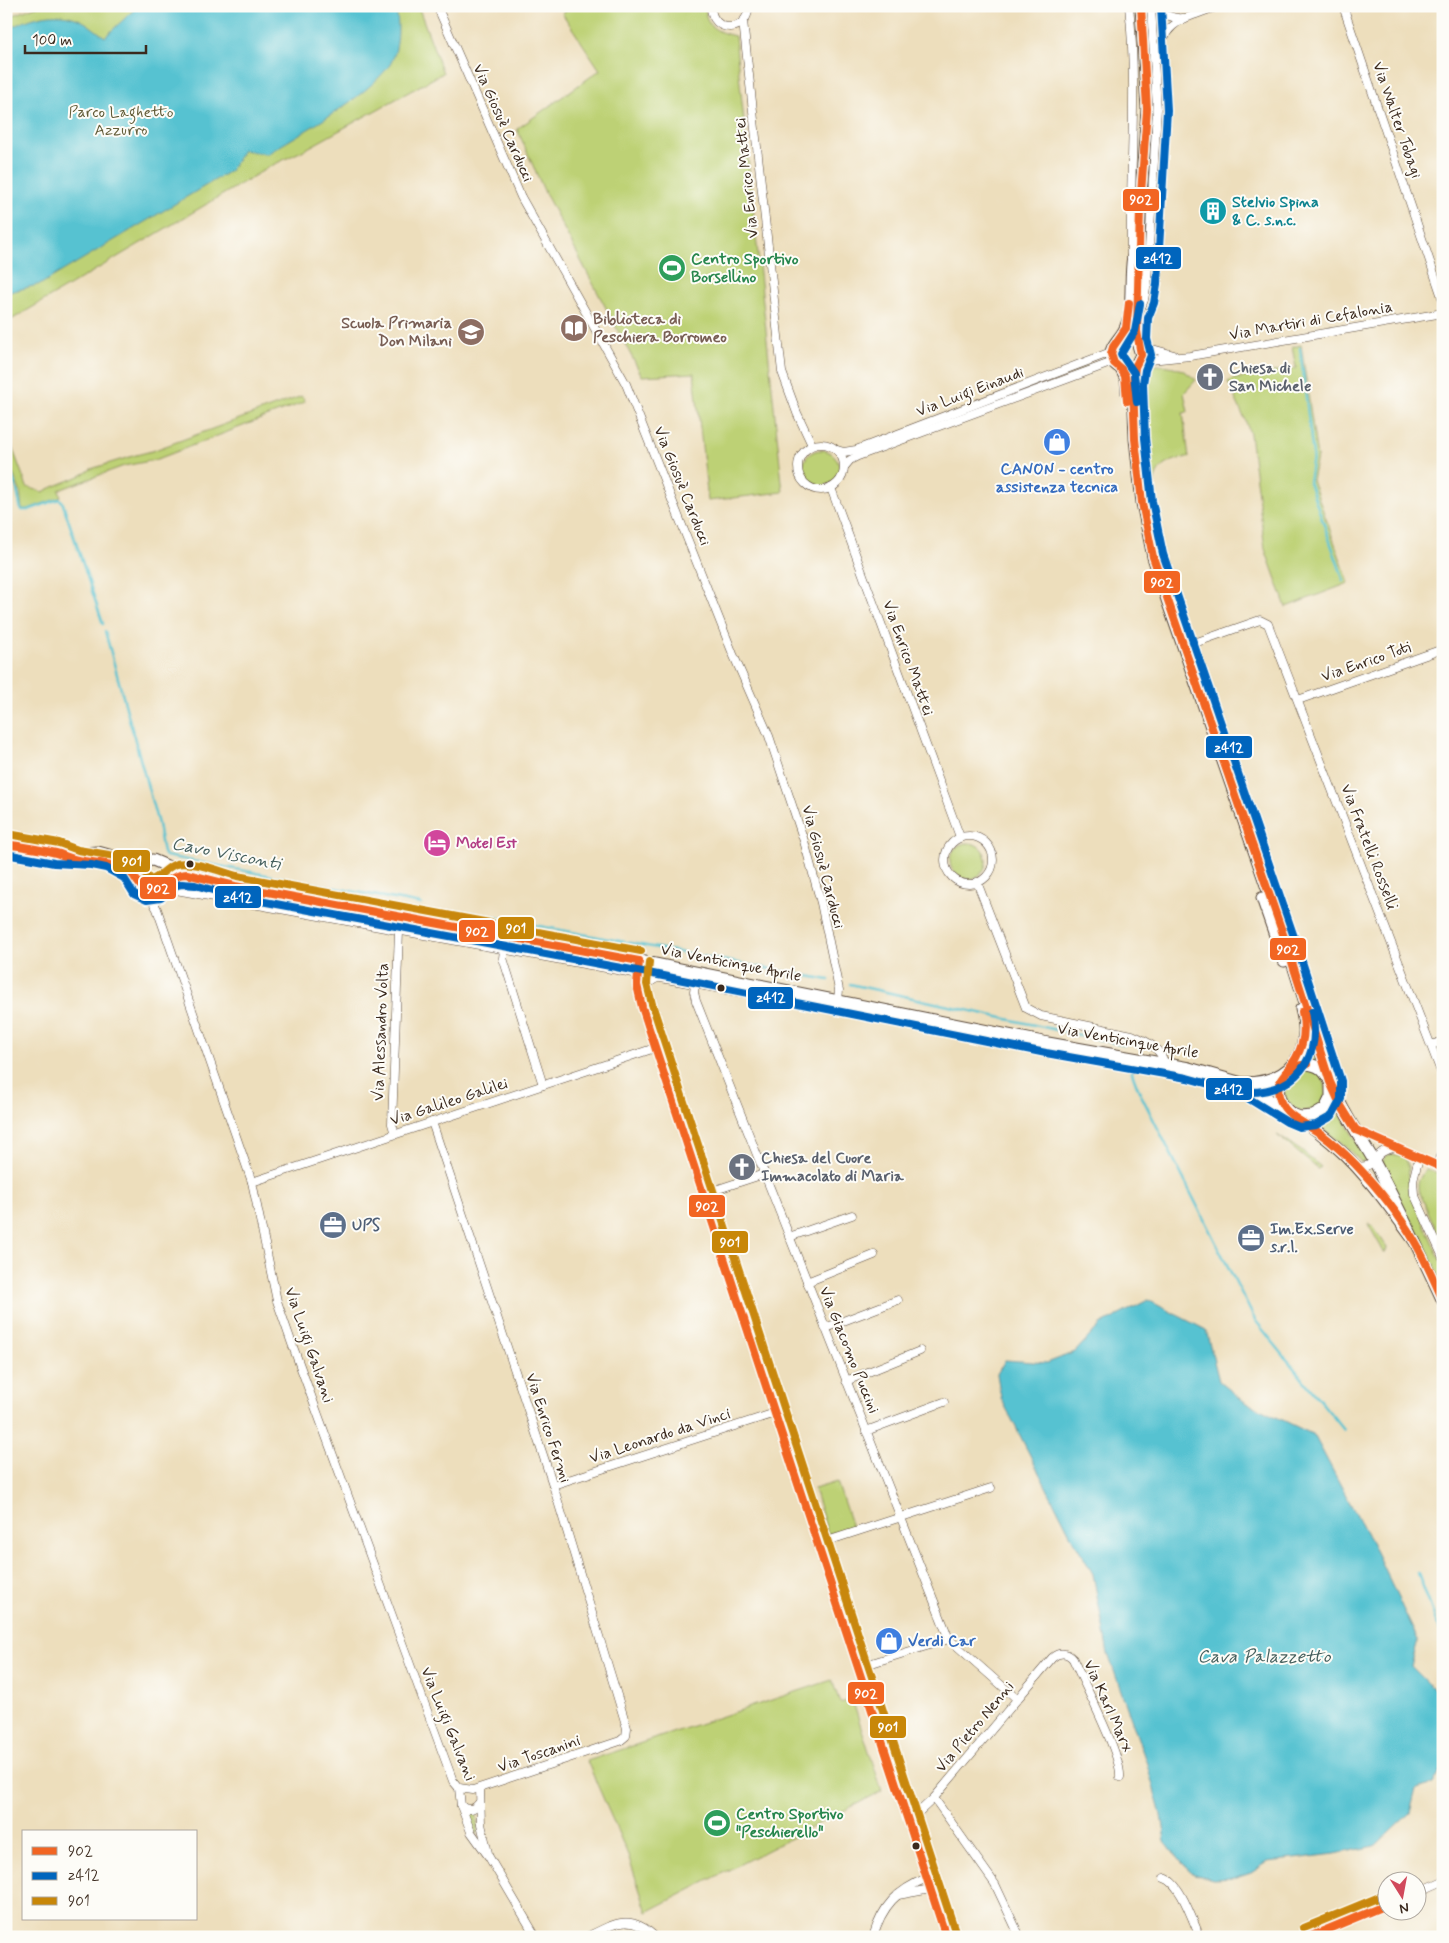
<svg xmlns="http://www.w3.org/2000/svg" width="1449" height="1943" font-family="Mynerve,sans-serif">
  <rect width="100%" height="100%" fill="#fdfcf7"/>
  <filter id="ink" filterUnits="userSpaceOnUse"><feTurbulence type="fractalNoise" baseFrequency=".02" numOctaves="2"/><feDisplacementMap in="SourceGraphic" scale="10" xChannelSelector="R" yChannelSelector="G"/><feConvolveMatrix kernelMatrix="1 2 1 2 8 2 1 2 1" color-interpolation-filters="sRGB"/></filter>
  <filter id="wash" filterUnits="userSpaceOnUse"><feTurbulence type="fractalNoise" baseFrequency=".0096" numOctaves="4" result="noise"/><feDisplacementMap in="SourceGraphic" scale="20" xChannelSelector="R" yChannelSelector="G"/><feGaussianBlur stdDeviation="1.12" result="paint"/><feColorMatrix in="noise" values="0 0 0 0 0 0 0 0 0 0 0 0 0 0 0 0 0 1.4 0 .05"/><feComposite in="paint" operator="in"/></filter>
  <g filter="url(#wash)">
    <rect width="100%" height="100%" fill="#eddebc"/>
    <g fill="#bdd174" stroke="#7c7e49">
      <polygon points="37,6 418,6 443,73 306,149 271,166 6,323 6,18"/>
      <path d="M575,6H707C701,26 720,33 735,36L783,492L708,501L694,373L642,376L545,193L517,129L600,70L562,13Z"/>
      <polygon points="1301,345 1317,457 1312,480 1349,583 1286,607 1265,549 1250,434 1246,422 1228,382 1234,379 1296,368 1292,347"/>
      <polygon points="1098,362 1097,364 1034,387 1034,386"/>
      <path d="M1146,365C1168,365 1179,365 1196,380L1184,393L1188,412L1183,413L1189,457C1167,461 1156,465 1153,489C1151,486 1147,482 1146,479C1139,459 1136,383 1146,365Z"/>
      <path d="M302,396L305,402L155,460L124,466L59,490L61,497L28,509H22L20,491L6,456V431L27,487L43,492C56,484 81,478 91,469L136,455L152,451Z"/>
      <circle cx="821" cy="468" r="18"/>
      <circle cx="968" cy="861" r="18"/>
      <polygon points="680,979 705,982 706,980 774,992 773,996"/>
      <polygon points="1309,1032 1317,1059 1316,1061 1305,1059 1309,1045"/>
      <circle cx="1305" cy="1090" r="21"/>
      <polygon points="1334,1104 1335,1104 1367,1160 1361,1162 1345,1146 1313,1122 1331,1108"/>
      <polygon points="1277,1135 1300,1150 1321,1167 1318,1169"/>
      <polygon points="1391,1154 1403,1156 1406,1160 1409,1167 1408,1188 1443,1266 1443,1291 1381,1164 1386,1156"/>
      <polygon points="1425,1169 1443,1175 1443,1245 1418,1189 1418,1182"/>
      <polygon points="1368,1224 1372,1225 1387,1247 1386,1252 1384,1252"/>
      <polygon points="837,1482 852,1527 828,1534 814,1489"/>
      <polygon points="832,1680 840,1703 852,1699 882,1791 647,1912 628,1855 587,1761"/>
      <polygon points="476,1812 478,1833 476,1834 466,1813"/>
    </g>
    <g fill="#57c2d1" stroke="#497678">
      <path d="M138,6H395C400,22 399,52 389,66C362,101 305,130 267,154L243,150L230,171L41,284L6,293V30C31,17 59,7 86,23C92,27 98,32 105,37Z"/>
      <polygon points="1148,1300 1206,1330 1219,1381 1245,1402 1314,1435 1376,1552 1418,1640 1411,1666 1436,1691 1443,1734 1443,1766 1433,1784 1416,1789 1410,1813 1375,1846 1335,1854 1268,1862 1251,1873 1236,1878 1213,1879 1194,1874 1183,1864 1165,1841 1161,1815 1147,1764 1108,1654 1093,1574 1069,1532 1001,1398 997,1374 1005,1360 1047,1363 1075,1352 1100,1325"/>
    </g>
    <g fill="none" stroke-linecap="round" stroke-linejoin="round">
      <g stroke="#57c2d1" stroke-width="2.5">
        <polyline points="1300,348 1313,456 1309,482 1344,581"/>
        <polyline points="6,460 17,490 21,510 28,510 59,499 62,501 103,624"/>
        <polyline points="105,631 158,824 163,853 166,856 421,904"/>
        <polyline points="459,911 829,980"/>
        <polyline points="850,984 1124,1045"/>
        <polyline points="1130,1067 1139,1091 1255,1320 1344,1430"/>
        <polyline points="1418,1573 1443,1640"/>
      </g>
    </g>
  </g>
  <g filter="url(#ink)">
    <g fill="none" stroke-linecap="round" stroke-linejoin="round">
      <g stroke="#564536" stroke-width="9">
        <g id="minor">
          <polyline points="437,6 521,197 626,384 733,654 769,736 804,841 821,903 839,990 838,1000"/>
          <path d="M711,6C711,35 750,33 748,6"/>
          <path d="M1129,6C1138,90 1129,175 1131,259"/>
          <path d="M1155,6C1161,14 1173,19 1183,18"/>
          <polyline points="1343,6 1443,300"/>
          <polyline points="743,21 782,372 797,413 812,445"/>
          <path d="M1158,59C1163,19 1185,19 1218,6"/>
          <polyline points="1140,310 1144,300 1147,283 1157,109 1151,6"/>
          <polyline points="1138,345 1174,355"/>
          <polyline points="1140,361 1190,356 1443,313"/>
          <circle cx="821" cy="467" r="23"/>
          <polyline points="837,450 844,452 856,450 1111,352"/>
          <polyline points="845,466 850,460 858,456 1113,362"/>
          <polyline points="831,488 960,837"/>
          <polyline points="1183,647 1260,620 1268,624 1443,1077"/>
          <polyline points="1298,700 1443,649"/>
          <circle cx="969" cy="860" r="24"/>
          <path d="M977,882L1026,1008L1041,1016L1132,1035C1146,1041 1161,1048 1164,1063"/>
          <polyline points="146,890 157,909 252,1182 277,1301 292,1344 453,1781 459,1788 473,1790 620,1741 626,1736 627,1728 553,1485 432,1122"/>
          <polyline points="155,904 160,888 176,890 776,999 780,989"/>
          <polyline points="504,950 503,958 543,1085"/>
          <polyline points="639,961 637,985 642,1007 946,1937"/>
          <polyline points="695,985 694,992 696,1001 949,1639 1017,1699"/>
          <path d="M642,1007C643,1000 644,992 647,986C654,975 674,974 686,974"/>
          <polyline points="1431,1045 1443,1041"/>
          <polyline points="1356,1130 1443,1168"/>
          <polyline points="395,1134 392,1124 399,931"/>
          <polyline points="1419,1157 1413,1181 1414,1194 1443,1257"/>
          <polyline points="1437,1165 1443,1148"/>
          <path d="M1356,1166C1378,1170 1371,1151 1394,1148"/>
          <polyline points="252,1182 655,1048"/>
          <polyline points="703,1194 764,1174"/>
          <polyline points="789,1237 852,1215"/>
          <polyline points="807,1282 874,1255"/>
          <polyline points="825,1328 898,1300"/>
          <polyline points="846,1381 920,1351"/>
          <polyline points="866,1431 944,1402"/>
          <polyline points="553,1485 775,1413"/>
          <polyline points="818,1544 991,1488"/>
          <polyline points="859,1667 949,1639"/>
          <polyline points="459,1788 461,1806 471,1832 489,1857 536,1937"/>
          <polyline points="480,1789 481,1824 488,1853"/>
          <polyline points="934,1798 995,1884 1020,1937"/>
          <path d="M461,1806C468,1811 474,1810 479,1803"/>
          <path d="M907,1817L920,1811L934,1798L1052,1658C1059,1652 1067,1652 1073,1659C1083,1682 1122,1756 1120,1777"/>
          <path d="M1164,1878C1180,1881 1193,1922 1200,1937"/>
          <polyline points="1416,1893 1443,1881"/>
          <polyline points="898,1895 931,1889"/>
          <path d="M587,1937C614,1923 631,1913 655,1937"/>
          <path d="M873,1937C882,1906 897,1890 927,1878"/>
          <polyline points="1308,1937 1386,1905"/>
        </g>
      </g>
      <g stroke="#564536" stroke-width="13">
        <g id="secondary">
          <polyline points="1121,369 1126,379 1127,393"/>
          <path d="M1128,369C1120,369 1113,365 1111,357C1109,345 1123,337 1126,326C1134,305 1129,279 1133,256"/>
          <polyline points="6,844 63,854 98,852 131,861 153,860 167,866 187,870"/>
          <path d="M146,860C132,867 131,889 149,890C161,892 165,879 175,875C190,870 219,883 235,886L650,963L1048,1043L1189,1068L1242,1083L1292,1114L1300,1117L1313,1116L1325,1109L1331,1097V1084L1285,940L1169,606L1153,557L1142,503L1135,439L1133,384L1135,367L1141,355L1138,345L1137,331L1140,208L1147,109L1141,6"/>
          <polyline points="1262,898 1284,961"/>
          <path d="M1243,1083C1289,1083 1313,1054 1301,1009"/>
          <path d="M1415,1242C1387,1203 1359,1163 1320,1133C1307,1123 1283,1114 1279,1096C1278,1089 1279,1081 1284,1075C1293,1063 1310,1061 1321,1069C1333,1079 1337,1100 1345,1112C1354,1129 1365,1145 1374,1161C1399,1207 1421,1254 1443,1301"/>
        </g>
      </g>
      <use href="#minor" stroke="#fff" stroke-width="8"/>
      <use href="#secondary" stroke="#fff" stroke-width="11"/>
      <g stroke="#fdfcf7" stroke-width="11">
        <g id="bus-1">
          <polyline points="1141,6 1147,109 1140,208 1137,331 1141,355 1135,367 1133,384 1135,439 1142,503 1153,557 1285,940 1330,1082 1340,1104 1356,1130"/>
          <polyline points="1127,401 1125,376 1121,369 1114,363 1111,354 1113,347 1126,328 1129,303"/>
          <path d="M6,844C23,847 40,849 56,853C64,855 70,859 78,860C93,863 111,863 124,868C136,872 137,889 149,890C163,891 169,874 187,874L235,886L639,961"/>
          <polyline points="639,961 637,985 642,1007 946,1937"/>
          <path d="M1307,1064C1289,1066 1273,1080 1280,1100C1286,1117 1307,1124 1321,1134C1333,1143 1344,1153 1355,1164C1377,1187 1399,1214 1415,1242C1426,1261 1434,1281 1443,1300"/>
          <path d="M1286,1072C1302,1053 1307,1036 1302,1012"/>
          <polyline points="1356,1130 1443,1168"/>
          <polyline points="1309,1937 1386,1905"/>
        </g>
      </g>
      <g stroke="#fdfcf7" stroke-width="11">
        <g id="bus-2">
          <polyline points="1137,402 1134,373 1121,354 1135,331 1140,304"/>
          <polyline points="6,854 54,863 91,865 106,868 124,878 134,894 147,900 161,898 177,885 182,884 195,885 233,896 648,973 1046,1053 1187,1078 1238,1092 1287,1122 1299,1127 1316,1125 1332,1116 1341,1099 1341,1081 1294,937 1163,554 1152,501 1145,438 1143,384 1145,370 1151,355 1147,339 1148,318 1154,303 1157,284 1167,110 1161,6"/>
          <path d="M1229,1090C1283,1101 1324,1068 1312,1012"/>
        </g>
      </g>
      <g stroke="#fdfcf7" stroke-width="11">
        <g id="bus-3">
          <path d="M8,834L59,843L78,850L128,858L142,869L150,880C159,879 166,867 176,864C192,860 222,872 237,876L641,951"/>
          <polyline points="649,962 647,984 652,1004 956,1934"/>
          <polyline points="1304,1928 1382,1896"/>
        </g>
      </g>
      <use href="#bus-1" stroke="#f26522" stroke-width="8"/>
      <use href="#bus-2" stroke="#0065bd" stroke-width="8"/>
      <use href="#bus-3" stroke="#c88708" stroke-width="8"/>
    </g>
  </g>
  <defs>
    <g id="building-disc" transform="scale(1.4375)"><circle r="9.5" fill="#0f9aa8" stroke="#fdfcf7"/><path d="M-4-6H4V6H1V3H-1V6H-4ZM-2.5-4.3h1.7v1.8h-1.7ZM.8-4.3h1.7v1.8H.8ZM-2.5-1h1.7V.8h-1.7ZM.8-1h1.7V.8H.8Z" fill="#fff"/></g>
    <g id="stadium-disc" transform="scale(1.4375)"><circle r="9.5" fill="#2e9e5b" stroke="#fdfcf7"/><path d="M0-5a6.5 5 0 1 0 0 10a6.5 5 0 1 0 0-10ZM-3.5-1.8h7v3.6h-7Z" fill="#fff"/></g>
    <g id="library-disc" transform="scale(1.4375)"><circle r="9.5" fill="#8d6e63" stroke="#fdfcf7"/><path d="M-6-4Q-3-5.5-.7-3.5V5Q-3 3-6 4ZM6-4Q3-5.5 .7-3.5V5Q3 3 6 4Z" fill="#fff"/></g>
    <g id="school-disc" transform="scale(1.4375)"><circle r="9.5" fill="#8d6e63" stroke="#fdfcf7"/><path d="M0-5L7-2L0 1L-7-2ZM-4 1L0 2.5L4 1V4Q0 6-4 4Z" fill="#fff"/></g>
    <g id="church-disc" transform="scale(1.4375)"><circle r="9.5" fill="#6b7280" stroke="#fdfcf7"/><path d="M-1.2-6h2.4v3.5h3.3v2.4h-3.3V6h-2.4V-.1h-3.3v-2.4h3.3Z" fill="#fff"/></g>
    <g id="shop-disc" transform="scale(1.4375)"><circle r="9.5" fill="#3f7fe0" stroke="#fdfcf7"/><path d="M-5-2.5h2.3a2.7 3.5 0 0 1 5.4 0H5L5.5 6h-11ZM-1.5-2.5h3a1.5 2.3 0 0 0-3 0Z" fill="#fff"/></g>
    <g id="hotel-disc" transform="scale(1.4375)"><circle r="9.5" fill="#d1479c" stroke="#fdfcf7"/><path d="M-6-4.5h1.5V1H6V5H4.5V3h-9V5H-6ZM-4 0a1.8 1.8 0 1 1 3.6 0ZM.5 0V-2.5h3Q6-2.5 6 0Z" fill="#fff"/></g>
    <g id="office-disc" transform="scale(1.4375)"><circle r="9.5" fill="#5c6f8a" stroke="#fdfcf7"/><path d="M-6-3h4V-5.5h4V-3h4V5H-6ZM-1-4.5V-3h2v-1.5ZM-6 0V1H6V0Z" fill="#fff"/></g>
  </defs>
  <g fill-rule="evenodd">
    <use href="#building-disc" x="1213" y="211"/>
    <use href="#stadium-disc" x="672" y="268"/>
    <use href="#library-disc" x="574" y="328"/>
    <use href="#school-disc" x="471" y="332"/>
    <use href="#church-disc" x="1210" y="377"/>
    <use href="#shop-disc" x="1057" y="442"/>
    <use href="#hotel-disc" x="437" y="843"/>
    <use href="#church-disc" x="742" y="1167"/>
    <use href="#office-disc" x="333" y="1225"/>
    <use href="#office-disc" x="1251" y="1238"/>
    <use href="#shop-disc" x="889" y="1641"/>
    <use href="#stadium-disc" x="717" y="1823"/>
  </g>
  <g fill="#3b2a1e" stroke="#fdfcf7" stroke-width="2">
    <circle cx="190" cy="864" r="4.5"/>
    <circle cx="721" cy="988" r="4.5"/>
    <circle cx="916" cy="1846" r="4.5"/>
  </g>
  <g text-anchor="middle" dominant-baseline="central" stroke-width="4" stroke-linejoin="round" paint-order="stroke">
    <g font-size="16" fill="#625c38" stroke="#fdfcf7">
      <text x="121" y="112">Parco Laghetto<tspan x="121" dy="18">Azzurro</tspan></text>
    </g>
    <g font-size="16" fill="#3b2a1e" stroke="#fdfcf7">
      <text transform="translate(1397 120) rotate(71)">Via Walter Tobagi</text>
      <text transform="translate(503 123) rotate(66)">Via Giosuè Carducci</text>
      <text transform="translate(747 178) rotate(-96)">Via Enrico Mattei</text>
      <text transform="translate(1311 321) rotate(-10)">Via Martiri di Cefalonia</text>
      <text transform="translate(970 392) rotate(-21)">Via Luigi Einaudi</text>
      <text transform="translate(682 486) rotate(68)">Via Giosuè Carducci</text>
      <text transform="translate(908 658) rotate(70)">Via Enrico Mattei</text>
      <text transform="translate(1366 662) rotate(-19)">Via Enrico Toti</text>
      <text transform="translate(1369 847) rotate(69)">Via Fratelli Rosselli</text>
      <text transform="translate(823 867) rotate(75)">Via Giosuè Carducci</text>
      <text transform="translate(731 963) rotate(11)">Via Venticinque Aprile</text>
      <text transform="translate(381 1032) rotate(-88)">Via Alessandro Volta</text>
      <text transform="translate(1128 1041) rotate(10)">Via Venticinque Aprile</text>
      <text transform="translate(449 1102) rotate(-18)">Via Galileo Galilei</text>
      <text transform="translate(309 1345) rotate(71)">Via Luigi Galvani</text>
      <text transform="translate(849 1350) rotate(68)">Via Giacomo Puccini</text>
      <text transform="translate(548 1428) rotate(72)">Via Enrico Fermi</text>
      <text transform="translate(660 1436) rotate(-18)">Via Leonardo da Vinci</text>
      <text transform="translate(1108 1706) rotate(66)">Via Karl Marx</text>
      <text transform="translate(448 1724) rotate(68)">Via Luigi Galvani</text>
      <text transform="translate(975 1727) rotate(-50)">Via Pietro Nenni</text>
      <text transform="translate(539 1754) rotate(-19)">Via Toscanini</text>
    </g>
    <g font-size="16" font-weight="bold" fill="#0d838f" stroke="#fdfcf7" text-anchor="start">
      <text x="1232" y="202">Stelvio Spina<tspan x="1232" dy="18">&amp; C. s.n.c.</tspan></text>
    </g>
    <g font-size="16" font-weight="bold" fill="#27864d" stroke="#fdfcf7" text-anchor="start">
      <text x="691" y="259">Centro Sportivo<tspan x="691" dy="18">Borsellino</tspan></text>
      <text x="736" y="1814">Centro Sportivo<tspan x="736" dy="18">"Peschierello"</tspan></text>
    </g>
    <g font-size="16" font-weight="bold" fill="#785e54" stroke="#fdfcf7" text-anchor="start">
      <text x="593" y="319">Biblioteca di<tspan x="593" dy="18">Peschiera Borromeo</tspan></text>
      <text x="452" y="323" text-anchor="end">Scuola Primaria<tspan x="452" dy="18">Don Milani</tspan></text>
    </g>
    <g font-size="16" font-weight="bold" fill="#5b616d" stroke="#fdfcf7" text-anchor="start">
      <text x="1229" y="368">Chiesa di<tspan x="1229" dy="18">San Michele</tspan></text>
      <text x="761" y="1158">Chiesa del Cuore<tspan x="761" dy="18">Immacolato di Maria</tspan></text>
    </g>
    <g font-size="16" font-weight="bold" fill="#366cbe" stroke="#fdfcf7">
      <text x="1057" y="469">CANON - centro<tspan x="1057" dy="18">assistenza tecnica</tspan></text>
      <text x="908" y="1641" text-anchor="start">Verdi Car</text>
    </g>
    <g font-size="16" font-weight="bold" fill="#b23c85" stroke="#fdfcf7" text-anchor="start">
      <text x="456" y="843">Motel Est</text>
    </g>
    <g font-size="16" font-weight="bold" fill="#4e5e75" stroke="#fdfcf7" text-anchor="start">
      <text x="352" y="1225">UPS</text>
      <text x="1270" y="1229">Im.Ex.Serve<tspan x="1270" dy="18">s.r.l.</tspan></text>
    </g>
    <g font-size="18" font-style="italic" fill="#455f5d" stroke="#fdfcf7">
      <text transform="translate(226 854) rotate(11)">Cavo Visconti</text>
      <text x="1264" y="1657">Cava Palazzetto</text>
    </g>
  </g>
  <g stroke="#fdfcf7" stroke-width="2">
    <rect x="1122" y="188" width="38" height="24" rx="5" fill="#f26522"/>
    <rect x="1135" y="246" width="47" height="24" rx="5" fill="#0065bd"/>
    <rect x="1143" y="570" width="38" height="24" rx="5" fill="#f26522"/>
    <rect x="1205" y="735" width="48" height="24" rx="5" fill="#0065bd"/>
    <rect x="112" y="849" width="39" height="24" rx="5" fill="#c88708"/>
    <rect x="139" y="876" width="38" height="24" rx="5" fill="#f26522"/>
    <rect x="214" y="885" width="48" height="24" rx="5" fill="#0065bd"/>
    <rect x="497" y="916" width="38" height="24" rx="5" fill="#c88708"/>
    <rect x="458" y="919" width="38" height="24" rx="5" fill="#f26522"/>
    <rect x="1269" y="937" width="38" height="24" rx="5" fill="#f26522"/>
    <rect x="747" y="986" width="47" height="24" rx="5" fill="#0065bd"/>
    <rect x="1205" y="1077" width="48" height="24" rx="5" fill="#0065bd"/>
    <rect x="688" y="1194" width="38" height="24" rx="5" fill="#f26522"/>
    <rect x="711" y="1230" width="38" height="24" rx="5" fill="#c88708"/>
    <rect x="847" y="1681" width="38" height="24" rx="5" fill="#f26522"/>
    <rect x="869" y="1715" width="38" height="24" rx="5" fill="#c88708"/>
  </g>
  <g font-size="14" text-anchor="middle" font-weight="bold" fill="#fff">
    <text x="1141" y="204">902</text>
    <text x="1158" y="263">z412</text>
    <text x="1162" y="587">902</text>
    <text x="1229" y="752">z412</text>
    <text x="132" y="866">901</text>
    <text x="158" y="893">902</text>
    <text x="238" y="902">z412</text>
    <text x="516" y="933">901</text>
    <text x="477" y="936">902</text>
    <text x="1288" y="954">902</text>
    <text x="771" y="1002">z412</text>
    <text x="1229" y="1094">z412</text>
    <text x="707" y="1211">902</text>
    <text x="730" y="1247">901</text>
    <text x="866" y="1698">902</text>
    <text x="888" y="1732">901</text>
  </g>
  <rect width="1449" height="1943" fill="none" stroke="#fdfcf7" stroke-width="25"/>
  <rect x="22" y="1830" width="175" height="90" fill="#fdfcf7" stroke="#afa8a0"/>
  <rect x="32" y="1847" width="25" height="8" fill="#f26522" stroke="#afa8a0"/>
  <text x="68" y="1856" font-size="15" fill="#3b2a1e">902</text>
  <rect x="32" y="1872" width="25" height="8" fill="#0065bd" stroke="#afa8a0"/>
  <text x="68" y="1880" font-size="15" fill="#3b2a1e">z412</text>
  <rect x="32" y="1897" width="25" height="8" fill="#c88708" stroke="#afa8a0"/>
  <text x="68" y="1906" font-size="15" fill="#3b2a1e">901</text>
  <g transform="translate(1402 1896) rotate(169)"><circle r="24" fill="#fdfcf7" stroke="#afa8a0"/>
  <path d="M0-4L9 19L0 12L-9 19Z" fill="#d1495b"/>
  <text y="-8" font-size="14" font-weight="bold" text-anchor="middle" fill="#3b2a1e">N</text>
  </g>
  <path d="M25 45v8h121v-8" fill="none" stroke="#3b2a1e" stroke-width="2.5"/>
  <text x="32" y="45" font-size="15" fill="#3b2a1e" stroke="#fdfcf7" stroke-width="4" paint-order="stroke">100 m</text>
</svg>
